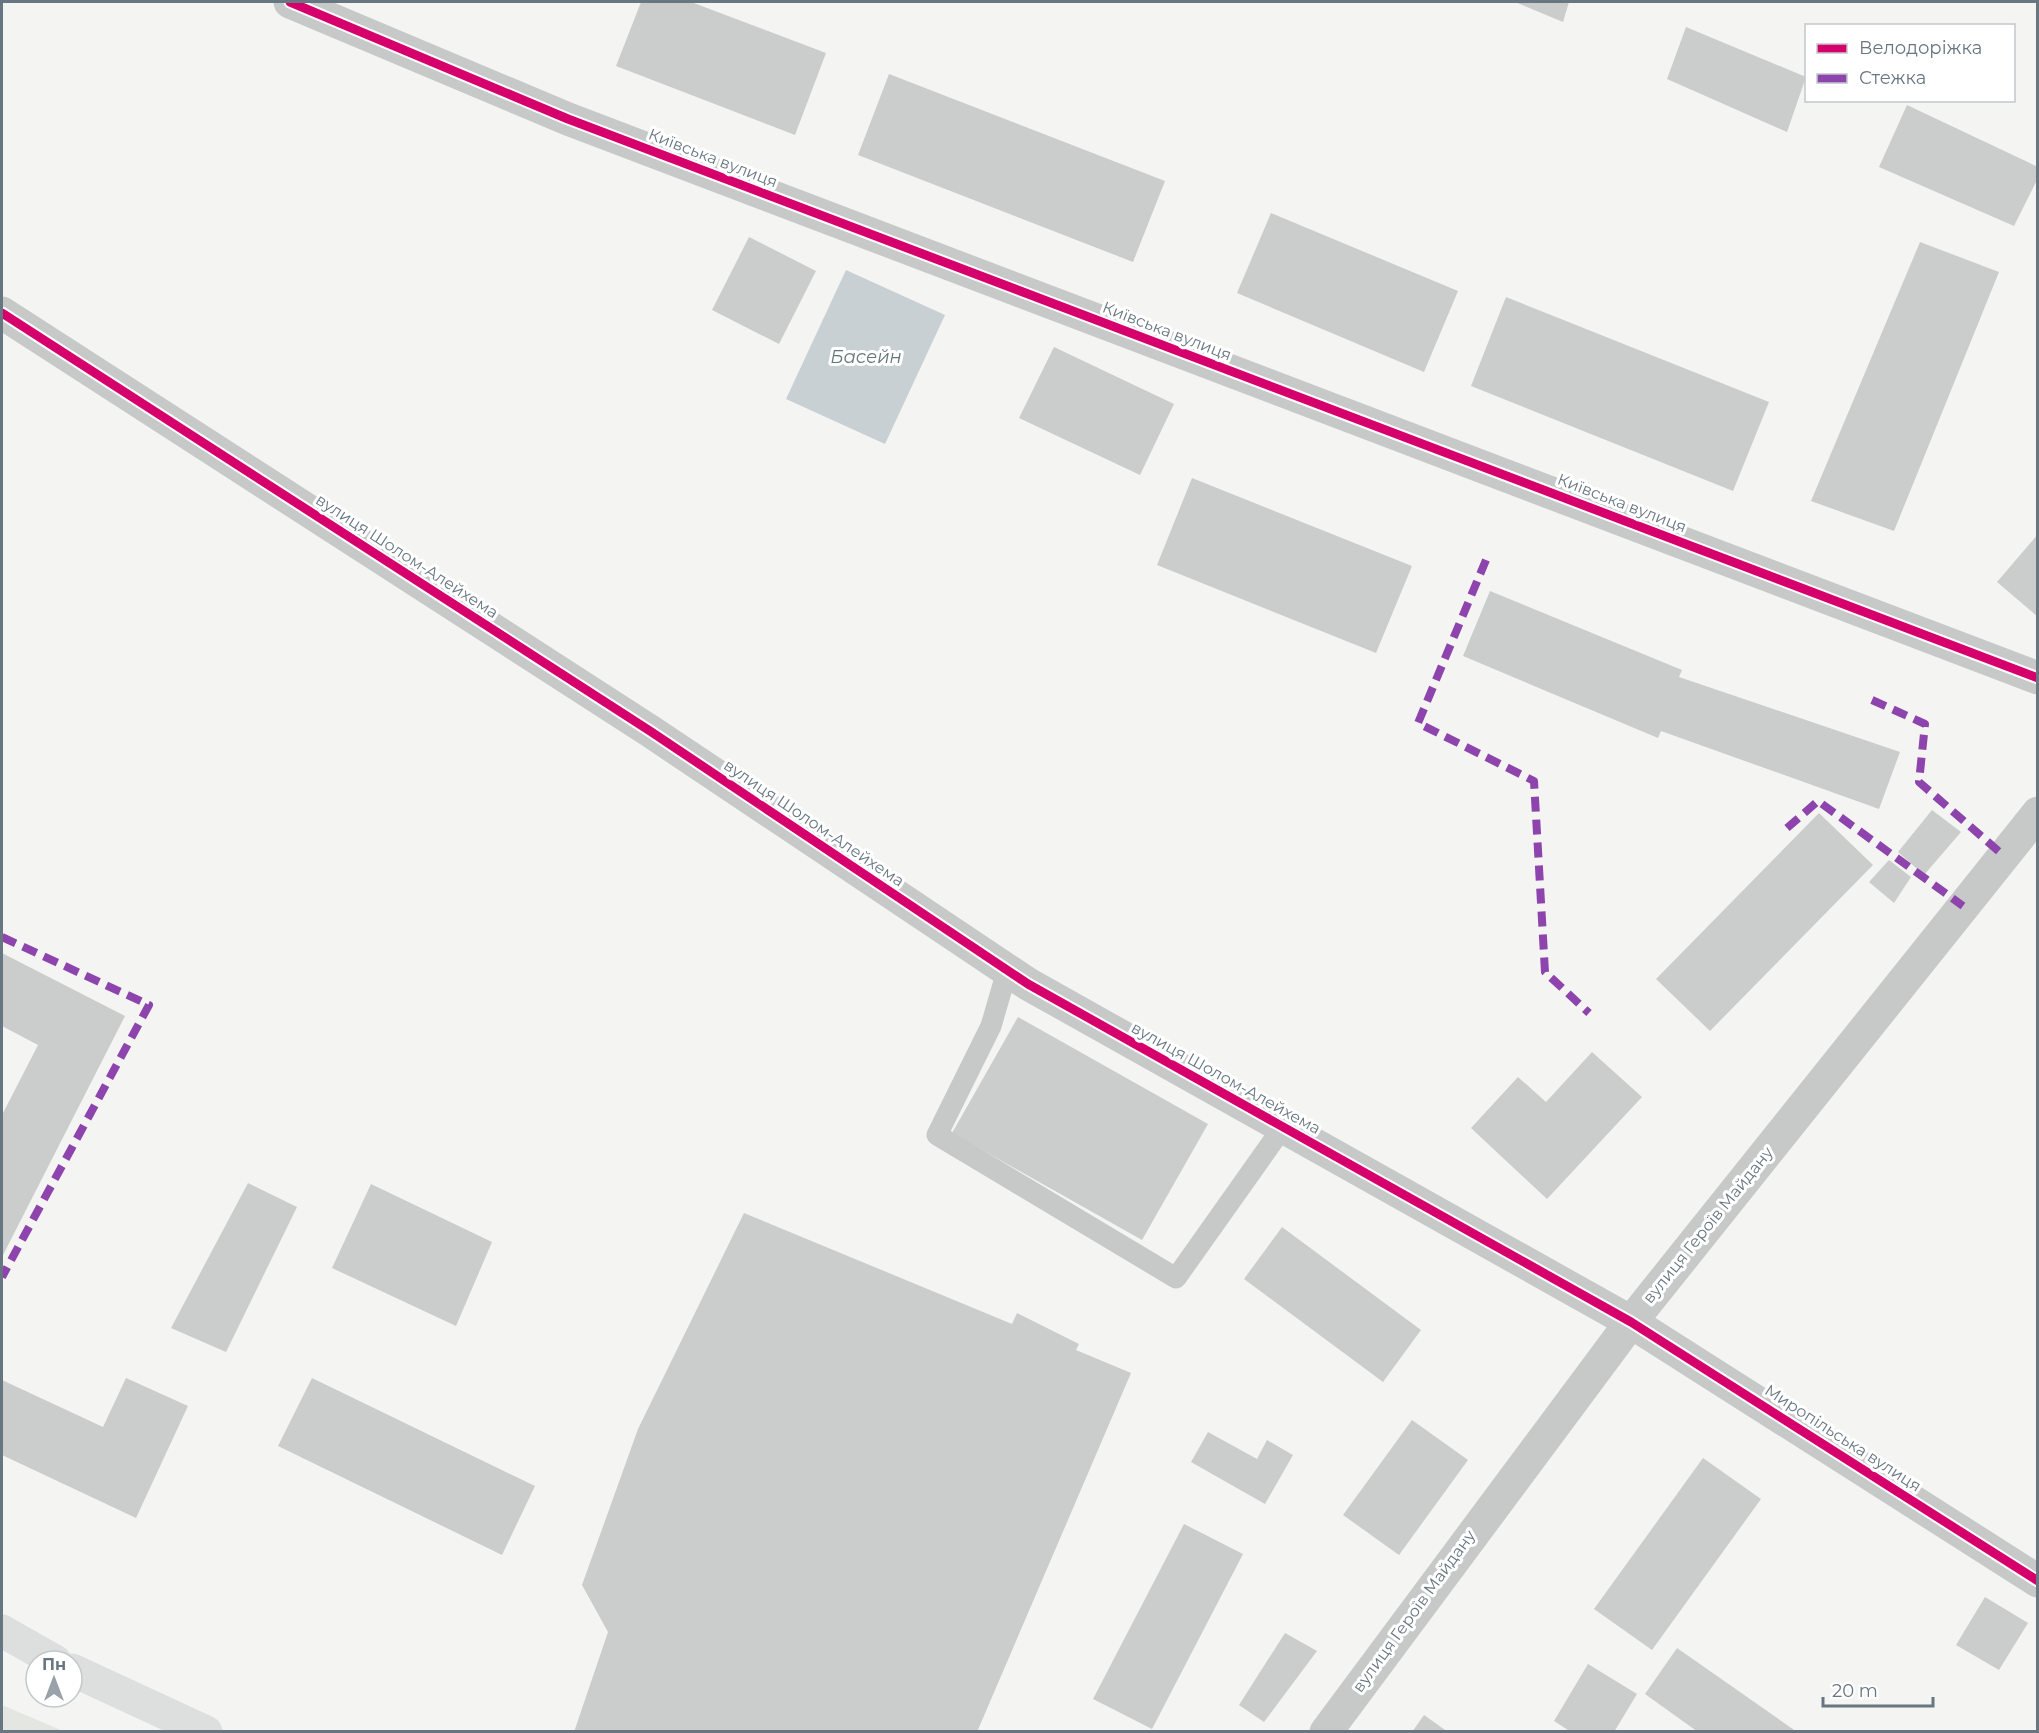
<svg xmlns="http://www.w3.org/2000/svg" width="2039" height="1733" font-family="Montserrat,sans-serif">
  <rect width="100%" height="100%" fill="#f4f4f3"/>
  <polygon fill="#e3e6e1" points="2,1705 63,1731 2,1731"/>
  <polygon fill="#c9d0d3" points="846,270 945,315 885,444 786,399"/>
  <g fill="#cbcccc">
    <polygon points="641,2 691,2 826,53 795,135 616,66"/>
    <polygon points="1515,2 1569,2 1563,22"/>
    <polygon points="1686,27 1806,77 1787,132 1667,79"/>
    <polygon points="889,74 1165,181 1133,262 858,155"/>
    <polygon points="1907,105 2038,167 2038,178 2014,226 1879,167"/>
    <polygon points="1271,213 1458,291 1424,372 1237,293"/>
    <polygon points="749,237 816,271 779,344 712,310"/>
    <polygon points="1920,242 1999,272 1894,531 1811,501"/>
    <polygon points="1506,297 1769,402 1733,491 1471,386"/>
    <polygon points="1054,347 1174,404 1140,475 1019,418"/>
    <polygon points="1192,478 1412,566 1376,653 1157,565"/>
    <polygon points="2038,534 2038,617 1997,582"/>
    <polygon points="1490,591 1682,670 1679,677 1900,752 1879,809 1661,731 1658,738 1463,656"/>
    <polygon points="1932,810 1961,832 1924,875 1898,852"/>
    <polygon points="1819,813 1873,865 1710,1031 1656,979"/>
    <polygon points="1889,860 1911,877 1894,903 1869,882"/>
    <polygon points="2,953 125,1016 2,1257 2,1115 38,1045 2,1026"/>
    <polygon points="1018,1017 1208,1124 1142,1240 952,1133"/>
    <polygon points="1592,1052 1642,1097 1547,1199 1471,1128 1518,1077 1546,1102"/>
    <polygon points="248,1183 297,1207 226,1352 171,1328"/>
    <polygon points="371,1184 492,1242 456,1326 332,1268"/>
    <polygon points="744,1213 1012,1324 1017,1313 1079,1344 1076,1350 1131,1373 977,1732 574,1732 608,1632 582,1585 638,1429"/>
    <polygon points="1282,1227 1421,1330 1383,1382 1244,1279"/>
    <polygon points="126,1378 188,1406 136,1518 2,1455 2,1380 103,1427"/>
    <polygon points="312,1378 535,1486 502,1555 278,1446"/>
    <polygon points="1412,1420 1468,1460 1399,1555 1343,1515"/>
    <polygon points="1208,1432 1257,1459 1267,1440 1293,1455 1265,1504 1191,1462"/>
    <polygon points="1703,1458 1761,1499 1652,1650 1594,1609"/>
    <polygon points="1184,1524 1243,1554 1152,1729 1093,1699"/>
    <polygon points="1985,1597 2028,1623 1999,1670 1956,1645"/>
    <polygon points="1285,1633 1317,1651 1264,1722 1239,1705"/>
    <polygon points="1677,1648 1797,1732 1698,1732 1645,1694"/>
    <polygon points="1588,1664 1637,1694 1614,1732 1571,1732 1554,1721"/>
    <polygon points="1424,1715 1448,1732 1412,1732"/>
  </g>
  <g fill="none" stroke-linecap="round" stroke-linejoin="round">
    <polyline stroke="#c7c9c9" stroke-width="21" points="1007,971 991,1026 937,1135 1176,1278 1283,1127"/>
    <g stroke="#c7c9c9" stroke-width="33">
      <polyline points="290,2 568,119 2038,678"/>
      <polyline points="2,313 650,731 1028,984 1631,1322 2038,1581"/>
    </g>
    <polyline stroke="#c7c9c9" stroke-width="33" points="1326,1732 1631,1322 2038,813"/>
    <g stroke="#dddede" stroke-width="33">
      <polyline points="2,1631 55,1661"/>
      <polyline points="72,1670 206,1732"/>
    </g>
    <g stroke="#8e44ad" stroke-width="8" stroke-dasharray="15 8" stroke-linecap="butt">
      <polyline points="1486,560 1418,723 1534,781 1545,972 1589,1013"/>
      <polyline points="1872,700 1925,724 1919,782 2003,855"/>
      <polyline points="1787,828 1818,801 1963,906"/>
      <polyline points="2,937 149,1005 2,1277"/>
    </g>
    <g stroke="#fff" stroke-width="13">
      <g id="cycleway">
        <polyline points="290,2 568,119 2038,678"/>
        <polyline points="2,313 650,731 1028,984 1631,1322 2038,1581"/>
      </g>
    </g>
    <use href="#cycleway" stroke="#d6006c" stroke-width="9"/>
  </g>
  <g text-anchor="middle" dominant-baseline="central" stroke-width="6" stroke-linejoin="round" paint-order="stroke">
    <g font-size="16" fill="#677680" stroke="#fff">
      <text transform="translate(713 158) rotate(21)">Київська вулиця</text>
      <text transform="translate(1167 331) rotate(21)">Київська вулиця</text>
      <text transform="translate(1622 503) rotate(21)">Київська вулиця</text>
      <text transform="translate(407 556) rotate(33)">вулиця Шолом-Алейхема</text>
      <text transform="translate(814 823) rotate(34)">вулиця Шолом-Алейхема</text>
      <text transform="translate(1226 1078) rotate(29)">вулиця Шолом-Алейхема</text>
      <text transform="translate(1708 1225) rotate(-51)">вулиця Героїв Майдану</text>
      <text transform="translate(1843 1438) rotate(33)">Миропільська вулиця</text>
      <text transform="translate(1414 1611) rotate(-54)">вулиця Героїв Майдану</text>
    </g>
    <g font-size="18" font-style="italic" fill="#63777d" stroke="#fff">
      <text x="866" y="357">Басейн</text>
    </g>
  </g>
  <rect width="2039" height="1733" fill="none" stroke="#677680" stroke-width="6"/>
  <rect x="1805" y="24" width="210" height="78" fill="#ffffff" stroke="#c2c8cc" stroke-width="1.5"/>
  <rect x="1817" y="44" width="30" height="9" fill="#d6006c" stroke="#c2c8cc" stroke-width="1.5"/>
  <text x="1859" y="54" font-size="18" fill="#677680">Велодоріжка</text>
  <rect x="1817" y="74" width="30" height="9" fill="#8e44ad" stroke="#c2c8cc" stroke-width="1.5"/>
  <text x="1859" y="84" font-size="18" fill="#677680">Стежка</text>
  <g transform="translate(54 1679)"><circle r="28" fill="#ffffff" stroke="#c2c8cc" stroke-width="1.5"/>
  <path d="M0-4.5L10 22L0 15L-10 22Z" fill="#98a2a8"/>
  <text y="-9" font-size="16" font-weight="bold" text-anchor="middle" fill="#677680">Пн</text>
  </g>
  <path d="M1823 1697v9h110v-9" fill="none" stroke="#677680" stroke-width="3"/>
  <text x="1832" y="1697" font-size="18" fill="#677680" stroke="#ffffff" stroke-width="4.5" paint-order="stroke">20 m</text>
</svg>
